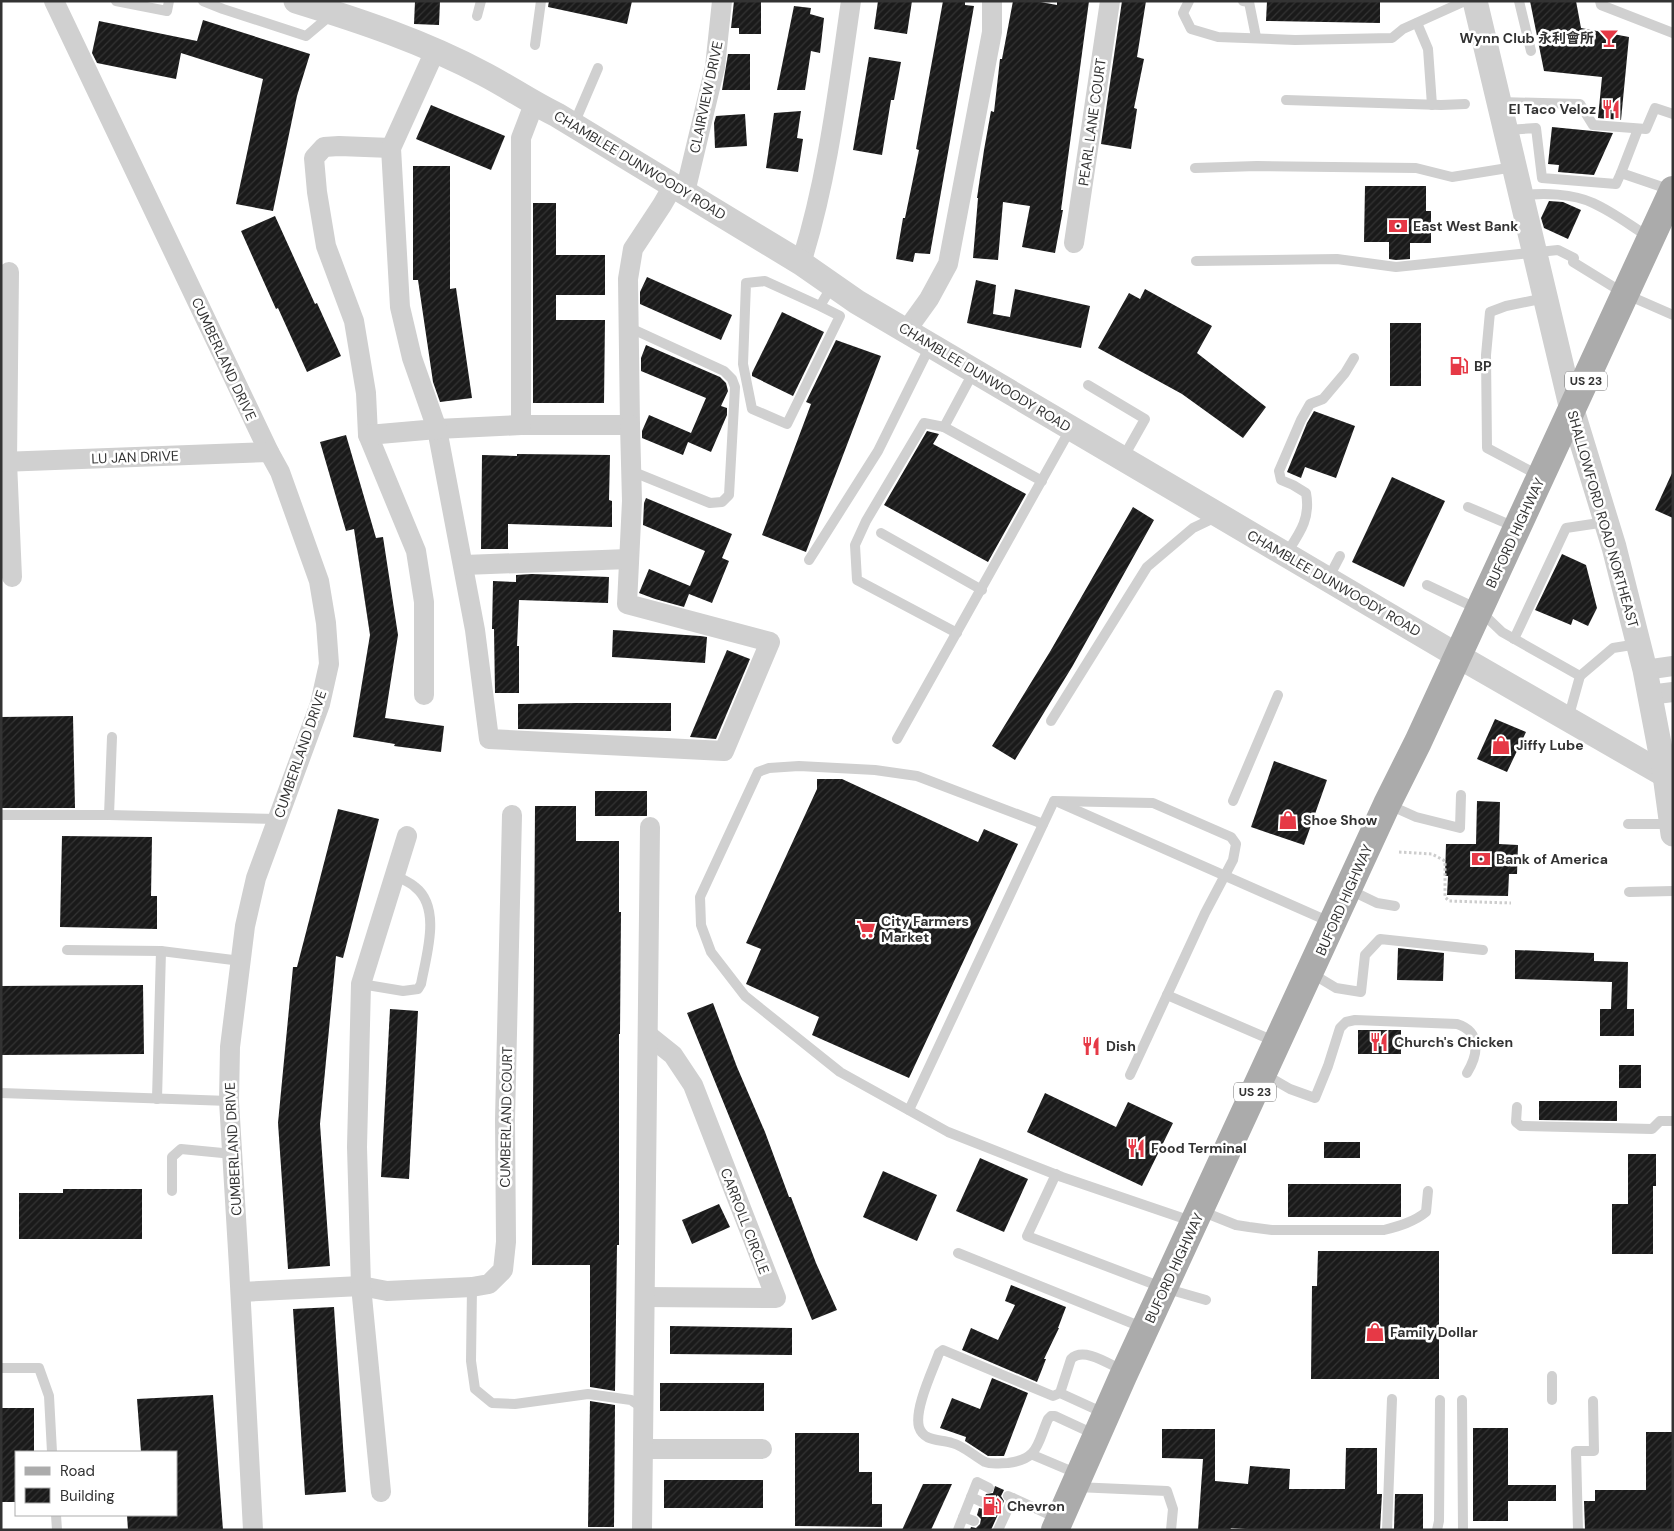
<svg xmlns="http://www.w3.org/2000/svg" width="1674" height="1531" font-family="'DM Sans','Noto Sans SC',sans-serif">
  <defs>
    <pattern id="building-hatch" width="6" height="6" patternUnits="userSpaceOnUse" patternTransform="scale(1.25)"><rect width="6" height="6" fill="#1a1a1a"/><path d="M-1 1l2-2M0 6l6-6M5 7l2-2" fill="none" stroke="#333"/></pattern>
  </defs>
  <rect width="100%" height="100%" fill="#fff"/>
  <g fill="url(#building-hatch)">
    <polygon points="415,1 440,1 439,25 414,24"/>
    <polygon points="549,1 632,1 627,24 548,7"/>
    <polygon points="734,1 761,1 761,34 739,34 739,28 731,28"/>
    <polygon points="878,1 912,1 907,34 874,29"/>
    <polygon points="943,1 965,1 965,5 974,6 930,254 915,253 913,262 896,259 903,218 905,218 919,150 916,149"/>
    <polygon points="1013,1 1035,1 1057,5 1057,1 1089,1 1061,210 1063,210 1055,253 1022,247 1030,206 1003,202 998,260 973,258 978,198 977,198 984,150 991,111 994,112 1000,59 1002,59"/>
    <polygon points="1122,1 1146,1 1137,57 1144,59 1134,108 1137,109 1131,149 1101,144"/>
    <polygon points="1267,1 1380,1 1380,23 1266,21"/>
    <polygon points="1530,1 1576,1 1581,28 1629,37 1621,120 1598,118 1602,77 1544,71"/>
    <polygon points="794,6 811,8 810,14 824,18 820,53 811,51 805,90 777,90"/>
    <polygon points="203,20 310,54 297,96 273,211 236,204 263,79 181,53 176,79 97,63 92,53 99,21 197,41"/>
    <polygon points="728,54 750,54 750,90 722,90"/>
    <polygon points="869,57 901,62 894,100 891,100 882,155 853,150"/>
    <polygon points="431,105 505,136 491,170 416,139"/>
    <polygon points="801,111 797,138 803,139 798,172 766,168 774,113"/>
    <polygon points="745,114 747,146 715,148 714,123 716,116"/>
    <polygon points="1552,127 1613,133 1594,175 1558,172 1559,165 1548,164"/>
    <polygon points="413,166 450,166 450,289 456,288 472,398 440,402 433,382 418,280 413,280"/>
    <polygon points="1365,186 1426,186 1426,211 1431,211 1431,243 1410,243 1410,259 1396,260 1389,259 1389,242 1364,242"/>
    <polygon points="1549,201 1563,202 1581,210 1568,239 1544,228 1541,218"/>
    <polygon points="533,203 556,203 556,255 605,255 605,295 556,295 556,320 605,320 604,403 533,403"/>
    <polygon points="275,216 315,304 317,303 341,356 307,372 278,308 276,309 241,231"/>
    <polygon points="647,277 732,315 721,340 640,304 640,292"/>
    <polygon points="976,280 996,285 993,314 1010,317 1015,289 1090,306 1081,348 967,323"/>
    <polygon points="1145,289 1212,326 1197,353 1266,407 1243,438 1182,394 1098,348 1129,293 1140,299"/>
    <polygon points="782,312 824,332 793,396 752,376 752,373"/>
    <rect x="1390" y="323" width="31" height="63"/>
    <polygon points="836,340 881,356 806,552 762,535 811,404 806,402"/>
    <polygon points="646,345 720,377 726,383 728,391 721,406 727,408 727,415 711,452 688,442 683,455 642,438 642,431 649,415 691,433 706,398 641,371 641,358"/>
    <polygon points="1314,411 1355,426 1336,478 1305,467 1301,478 1287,472 1307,423"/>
    <polygon points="927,431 939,434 933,444 1026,494 988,562 884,505"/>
    <polygon points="346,435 376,538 383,537 398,635 385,718 444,726 441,752 394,746 395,744 353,737 370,635 354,529 346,531 320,442"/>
    <polygon points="517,454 610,455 609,500 612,501 612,527 508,524 508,549 481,549 482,455 517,456"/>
    <polygon points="1673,471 1673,518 1655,510"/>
    <polygon points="1392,477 1445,501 1404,587 1352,562"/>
    <polygon points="646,498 732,534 722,558 729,561 712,603 689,594 684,607 655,599 639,593 649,569 690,586 705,551 643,525 644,503"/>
    <polygon points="1133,507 1154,520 1072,667 1015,760 992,746 1051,650"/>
    <polygon points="1562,554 1586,565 1597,608 1588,626 1573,619 1571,625 1535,610"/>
    <polygon points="532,574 609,577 608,603 519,600 517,646 519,646 519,693 495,693 494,629 492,629 493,581 516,582 516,575"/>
    <polygon points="613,630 700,636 707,637 705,663 612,657"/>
    <polygon points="727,650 750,659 716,739 690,737"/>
    <polygon points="577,703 671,703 671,731 518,729 518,704"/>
    <polygon points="73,716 75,808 1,808 1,717"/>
    <polygon points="1495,719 1526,732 1507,772 1477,759"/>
    <polygon points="1274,761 1327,780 1304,845 1251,827"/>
    <polygon points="817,779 842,779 978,842 984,829 1018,844 909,1078 812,1035 819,1017 746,984 761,949 746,943 817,789"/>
    <rect x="595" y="791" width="52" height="25"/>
    <polygon points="1477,801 1500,802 1499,844 1518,845 1517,874 1509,874 1508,896 1447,895 1448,876 1445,876 1446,844 1476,844"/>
    <polygon points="535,806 576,806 576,841 619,841 619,912 621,912 620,1034 619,1034 619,1245 617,1245 615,1391 590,1387 590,1265 532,1265"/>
    <polygon points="338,809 379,819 343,958 336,956 320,1124 330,1266 288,1269 278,1123 293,967 297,967"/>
    <polygon points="62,836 152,837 151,896 157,896 157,929 60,927"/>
    <polygon points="1398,948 1444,953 1443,981 1397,980"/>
    <polygon points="1515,950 1594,953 1594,961 1628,962 1627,1009 1634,1009 1634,1036 1600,1036 1600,1009 1611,1009 1612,982 1515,979"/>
    <polygon points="143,985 144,1054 1,1055 1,986"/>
    <polygon points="713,1003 737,1067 765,1132 789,1197 791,1197 816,1263 837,1310 812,1320 687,1013"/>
    <polygon points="390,1009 418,1011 409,1179 381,1177"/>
    <rect x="1358" y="1030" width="43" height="24"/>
    <rect x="1619" y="1065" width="22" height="23"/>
    <polygon points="1045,1093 1116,1127 1128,1102 1173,1123 1142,1186 1027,1132"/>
    <polygon points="1539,1101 1617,1101 1617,1121 1539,1120"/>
    <rect x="1324" y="1142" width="36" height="16"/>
    <polygon points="1628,1154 1656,1154 1656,1186 1653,1186 1653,1254 1612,1254 1612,1204 1628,1204"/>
    <polygon points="980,1158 1028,1179 1004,1232 956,1211"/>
    <polygon points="883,1171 937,1195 917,1241 863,1217"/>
    <rect x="1288" y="1184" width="113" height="33"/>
    <polygon points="63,1189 142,1189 142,1239 19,1239 19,1193 63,1193"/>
    <polygon points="719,1204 730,1227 692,1244 682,1220"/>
    <polygon points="1318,1251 1439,1251 1439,1379 1311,1379 1312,1286 1317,1286"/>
    <polygon points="1011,1285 1066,1307 1058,1328 1059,1328 1044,1359 1046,1359 1037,1382 962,1350 971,1328 998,1340 1015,1305 1005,1301"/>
    <polygon points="334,1307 346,1492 305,1495 293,1309"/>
    <polygon points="670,1326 792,1328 792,1355 670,1354"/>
    <polygon points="992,1378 1028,1393 1004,1456 988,1456 965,1441 966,1437 940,1428 952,1398 980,1409"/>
    <rect x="660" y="1383" width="104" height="28"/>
    <polygon points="213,1395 223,1530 128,1530 127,1515 176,1515 176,1452 141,1452 137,1399"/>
    <polygon points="590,1401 615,1405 614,1527 588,1527"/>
    <polygon points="1,1408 34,1408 34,1452 16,1452 16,1502 1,1502"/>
    <polygon points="1473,1428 1508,1428 1508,1485 1556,1485 1556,1501 1508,1501 1508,1521 1473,1521"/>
    <polygon points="1162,1429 1215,1429 1215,1481 1248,1484 1250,1466 1290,1469 1289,1489 1345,1489 1346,1448 1377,1448 1377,1494 1382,1494 1380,1530 1261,1530 1231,1528 1230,1530 1198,1530 1203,1459 1162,1458"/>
    <polygon points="1646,1432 1673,1432 1673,1530 1585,1530 1584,1501 1595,1501 1595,1490 1646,1490"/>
    <polygon points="795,1433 859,1433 859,1472 872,1472 872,1504 882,1504 882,1527 795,1526"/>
    <rect x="664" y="1480" width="99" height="28"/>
    <polygon points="923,1484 952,1484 931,1530 902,1530"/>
    <polygon points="995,1486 1004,1490 1001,1496 1004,1501 991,1530 970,1530 971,1527 976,1528 980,1524 981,1519 977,1515 979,1508 983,1509 988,1505 989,1501 985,1496 986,1494 993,1493"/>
    <polygon points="1395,1494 1423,1494 1423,1530 1394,1530"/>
  </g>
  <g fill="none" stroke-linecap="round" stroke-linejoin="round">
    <polyline stroke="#cdcdcd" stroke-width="3" stroke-dasharray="2.5 2.5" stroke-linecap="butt" points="1399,852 1432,854 1445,861 1445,897 1449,901 1511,903"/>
    <g stroke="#d0d0d0" stroke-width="10">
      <polyline points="116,1 167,11 169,1"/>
      <polyline points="203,1 223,9 306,36 331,15"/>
      <polyline points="1189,1 1183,13 1191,29 1218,37 1295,40 1392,38 1403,29 1465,1"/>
      <polyline points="1243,1 1249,2 1256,37"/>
      <polyline points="1519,1 1531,51"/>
      <polyline points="1600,1 1601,5 1673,33"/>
      <polyline points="477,16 481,1"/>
      <polyline points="1417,23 1428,49 1432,105"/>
      <polyline points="535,45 541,1"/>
      <polyline points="1286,100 1441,105 1465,104"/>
      <polyline points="1500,102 1580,104 1593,125 1646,129 1655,108 1673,114"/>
      <polyline points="574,124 598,68"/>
      <polyline points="1638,129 1621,173 1671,190"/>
      <polyline points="1507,130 1536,128 1542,178 1616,184 1621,173"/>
      <polyline points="1195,168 1257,166 1416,168 1452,177 1514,167"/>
      <path d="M1521,196C1542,192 1574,194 1593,203C1613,212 1631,226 1649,237"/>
      <polyline points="1196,261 1337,259 1396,267 1558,250 1574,258"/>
      <polyline points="1573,262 1625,294 1673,315"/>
      <polyline points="820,306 765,281 746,283 743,364 752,409 787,424 840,316 820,306 832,286"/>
      <polyline points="628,327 724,371 732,379 735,387 729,495 722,502 710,503 631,471"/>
      <polyline points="974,371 944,427 1042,481"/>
      <polyline points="1088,385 1145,419 1123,458"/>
      <polyline points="944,427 924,423 866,521 855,545 857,580 957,633"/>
      <polyline points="1540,476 1487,448 1486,355 1490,312 1506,306 1545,298"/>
      <polyline points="1468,507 1515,527"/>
      <polyline points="881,533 982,590"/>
      <path d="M1286,554C1299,534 1311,519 1306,493L1293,485L1281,480L1279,471L1301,420L1310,404L1323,399L1345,373L1354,358"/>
      <polyline points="809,560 878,451 930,346"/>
      <polyline points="1328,579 1340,556"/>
      <polyline points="1427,585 1478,609 1502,632 1580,676 1568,719"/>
      <polyline points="1514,639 1566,528 1606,522"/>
      <polyline points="1580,676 1613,648 1638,644"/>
      <polyline points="1051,721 1147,567 1193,528 1216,517"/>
      <polyline points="897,739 1071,428"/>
      <polyline points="1054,801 1153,803 1231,837 1236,844 1233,860 1205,913 1130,1075"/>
      <polyline points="1233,801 1278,695"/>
      <polyline points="1060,803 1330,922"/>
      <polyline points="1387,804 1416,817 1460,828 1461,795"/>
      <polyline points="1,815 109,815 277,819"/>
      <polyline points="109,815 112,737"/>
      <polyline points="1043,824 917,776 875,770 799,766 769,768 758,772 700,897 701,925 711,952 745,996 840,1072 948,1132 1062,1177 1194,1222"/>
      <polyline points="1628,824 1671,824"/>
      <polyline points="1350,890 1377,903 1395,906"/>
      <polyline points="1629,892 1673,891"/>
      <polyline points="67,950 161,951 241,961"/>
      <polyline points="1311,973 1336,988 1361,992 1365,955 1380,939 1483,950"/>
      <path d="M361,984L403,991L418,989L421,984C426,956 442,908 415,887C410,882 401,879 395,875"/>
      <polyline points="1167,995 1276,1042"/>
      <path d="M1264,1074L1290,1089L1315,1098L1328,1066L1340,1028L1346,1022L1355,1020L1457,1024C1482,1032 1478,1055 1467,1073"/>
      <polyline points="1,1093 229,1101"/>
      <polyline points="157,1099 161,951"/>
      <polyline points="1517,1107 1516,1122 1521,1126 1652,1129 1660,1121 1673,1121"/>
      <polyline points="909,1110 1054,801"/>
      <polyline points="1056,1174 1027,1236 1164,1288 1206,1300"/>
      <polyline points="172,1191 172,1157 181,1149 233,1154"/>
      <path d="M1201,1211L1236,1225L1249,1227L1272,1230H1384C1399,1226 1414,1222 1426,1212L1428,1191"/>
      <polyline points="958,1253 1144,1328"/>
      <polyline points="472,1287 471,1361 475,1389 492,1403 515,1404 588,1394 631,1400 643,1408"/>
      <polyline points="1,1368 39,1368 49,1396 52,1452"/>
      <polyline points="1552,1376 1552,1400"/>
      <path d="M1060,1393L1071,1359C1084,1346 1110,1365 1124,1371"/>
      <polyline points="1462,1400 1463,1530"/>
      <path d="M1096,1435L1055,1416H1051L1048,1419C1037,1444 1039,1459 1008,1463C1001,1463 992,1465 985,1462C974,1456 964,1446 952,1443C940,1439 924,1442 919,1427C914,1409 933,1370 939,1353L943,1350L1053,1396L1060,1393L1106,1414"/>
      <polyline points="1033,1455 1078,1474"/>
      <polyline points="1076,1487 1167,1491 1173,1509 1171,1530"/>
      <polyline points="1008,1496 1059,1519"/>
      <polyline points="971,1497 982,1502"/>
      <polyline points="56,1515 57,1530"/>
      <polyline points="963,1517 974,1521"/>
      <polyline points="958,1530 977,1482 989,1488"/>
      <polyline points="998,1530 1013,1498"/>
      <polyline points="1387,1530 1392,1399"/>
      <polyline points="1437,1530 1439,1521 1440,1400"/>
      <polyline points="1578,1530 1576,1451 1594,1451 1593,1401"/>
    </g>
    <g stroke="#d0d0d0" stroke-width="20">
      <polyline points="54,1 269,452 280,472 319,581 326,623 329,664 320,704 256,878 245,926 230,1047 229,1101 239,1267 253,1530"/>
      <polyline points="534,104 521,138 521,425 630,425 628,279 633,249 662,205 673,186"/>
      <polyline points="391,148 339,146 324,147 314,158 317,192 326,246 354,321 366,393 368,435 416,551 424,602 424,695"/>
      <polyline points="684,191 687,184 715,67 722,1"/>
      <polyline points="1074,243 1110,1"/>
      <path d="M801,263C828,178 838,89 851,1"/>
      <polyline points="9,272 7,462 12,577"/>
      <polyline points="906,331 929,299 948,264 992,32 992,1"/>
      <polyline points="521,425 437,429 475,630 489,739 724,751 770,642 627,604 632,501 630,425"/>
      <polyline points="368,435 437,429 412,358 400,307 391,148 435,51"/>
      <polyline points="1,462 269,452"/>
      <polyline points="464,565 629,559"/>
      <polyline points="1645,670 1673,666"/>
      <polyline points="1649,695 1673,692"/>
      <polyline points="241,1292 361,1286 387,1291 472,1287 489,1284 503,1270 506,1242 505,1120 512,815"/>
      <polyline points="645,1297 776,1298 693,1085 673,1055 648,1035"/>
      <polyline points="643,1449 762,1449"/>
      <polyline points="381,1492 361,1286 357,1147 361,984 407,836"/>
      <polyline points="642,1530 650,827"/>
    </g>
    <g stroke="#d0d0d0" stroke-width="25">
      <path d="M296,1C361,21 424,42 484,74C509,87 532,103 557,115L801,263L857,302L1458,656L1665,775"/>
      <polyline points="1475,1 1572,410 1614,547 1645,670 1665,775 1673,834"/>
    </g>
    <polyline stroke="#ababab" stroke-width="28" points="1055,1530 1123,1376 1387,804 1418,742 1673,190"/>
  </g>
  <defs>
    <g id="bar-bare" transform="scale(1.5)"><path d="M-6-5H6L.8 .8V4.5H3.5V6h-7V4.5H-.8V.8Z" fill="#e63946" stroke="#fff" stroke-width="2.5" paint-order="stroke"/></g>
    <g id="restaurant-bare" transform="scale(1.5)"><path d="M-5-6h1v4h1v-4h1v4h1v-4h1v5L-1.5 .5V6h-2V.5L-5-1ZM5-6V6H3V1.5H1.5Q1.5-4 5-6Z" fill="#e63946" stroke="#fff" stroke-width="2.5" paint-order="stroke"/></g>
    <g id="bank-bare" transform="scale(1.5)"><path d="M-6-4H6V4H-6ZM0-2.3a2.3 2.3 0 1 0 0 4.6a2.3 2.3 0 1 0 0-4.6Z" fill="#e63946" stroke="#fff" stroke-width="2.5" paint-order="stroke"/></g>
    <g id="fuel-bare" transform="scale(1.5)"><path d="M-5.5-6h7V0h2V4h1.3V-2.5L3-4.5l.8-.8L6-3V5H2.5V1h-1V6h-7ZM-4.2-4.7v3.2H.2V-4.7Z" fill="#e63946" stroke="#fff" stroke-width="2.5" paint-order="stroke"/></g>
    <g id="shop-bare" transform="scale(1.5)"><path d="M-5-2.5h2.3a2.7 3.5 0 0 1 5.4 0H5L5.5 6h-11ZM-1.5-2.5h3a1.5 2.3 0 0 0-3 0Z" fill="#e63946" stroke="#fff" stroke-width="2.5" paint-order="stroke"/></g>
    <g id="supermarket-bare" transform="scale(1.5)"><path d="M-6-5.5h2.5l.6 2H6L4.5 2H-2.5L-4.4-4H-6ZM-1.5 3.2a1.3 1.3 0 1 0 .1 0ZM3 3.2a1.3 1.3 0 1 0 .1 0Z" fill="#e63946" stroke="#fff" stroke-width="2.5" paint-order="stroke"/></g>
  </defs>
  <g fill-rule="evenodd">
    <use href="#bar-bare" x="1609" y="38"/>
    <use href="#restaurant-bare" x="1611" y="109"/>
    <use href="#bank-bare" x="1398" y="226"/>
    <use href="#fuel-bare" x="1459" y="366"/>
    <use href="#shop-bare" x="1501" y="745"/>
    <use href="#shop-bare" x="1288" y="820"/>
    <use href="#bank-bare" x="1481" y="859"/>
    <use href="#supermarket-bare" x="866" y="929"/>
    <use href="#restaurant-bare" x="1379" y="1042"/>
    <use href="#restaurant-bare" x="1091" y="1046"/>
    <use href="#restaurant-bare" x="1136" y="1148"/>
    <use href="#shop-bare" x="1375" y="1332"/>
    <use href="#fuel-bare" x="992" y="1506"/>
  </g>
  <g text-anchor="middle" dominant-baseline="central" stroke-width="5" stroke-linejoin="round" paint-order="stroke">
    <g fill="#fff" stroke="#707070" stroke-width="1">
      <rect x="1565" y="371.5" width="42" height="19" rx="4"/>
      <rect x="1234" y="1082.5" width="42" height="19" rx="4"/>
    </g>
    <g font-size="12" font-weight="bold" fill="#333">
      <text x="1586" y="381">US 23</text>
      <text x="1255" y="1092">US 23</text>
    </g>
    <g font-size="14" font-weight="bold" fill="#333" stroke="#fff" text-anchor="start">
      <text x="1594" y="38" text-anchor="end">Wynn Club 永利會所</text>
      <text x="1596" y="109" text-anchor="end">El Taco Veloz</text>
      <text x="1413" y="226">East West Bank</text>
      <text x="1474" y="366">BP</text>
      <text x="1516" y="745">Jiffy Lube</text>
      <text x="1303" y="820">Shoe Show</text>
      <text x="1496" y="859">Bank of America</text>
      <text x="881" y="921">City Farmers<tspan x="881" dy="16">Market</tspan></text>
      <text x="1394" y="1042">Church's Chicken</text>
      <text x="1106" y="1046">Dish</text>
      <text x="1151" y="1148">Food Terminal</text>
      <text x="1390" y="1332">Family Dollar</text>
      <text x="1007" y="1506">Chevron</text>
    </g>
    <g font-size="14" fill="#333" stroke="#fff">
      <text transform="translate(706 97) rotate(-78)">CLAIRVIEW DRIVE</text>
      <text transform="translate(1092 122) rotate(-82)">PEARL LANE COURT</text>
      <text transform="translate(640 165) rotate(31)">CHAMBLEE DUNWOODY ROAD</text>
      <text transform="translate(224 359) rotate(65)">CUMBERLAND DRIVE</text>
      <text transform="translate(985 377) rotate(31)">CHAMBLEE DUNWOODY ROAD</text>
      <text transform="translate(135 457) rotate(-2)">LU JAN DRIVE</text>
      <text transform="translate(1603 519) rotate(74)">SHALLOWFORD ROAD NORTHEAST</text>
      <text transform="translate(1515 533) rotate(-65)">BUFORD HIGHWAY</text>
      <text transform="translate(1334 583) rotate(30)">CHAMBLEE DUNWOODY ROAD</text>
      <text transform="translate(300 754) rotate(-71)">CUMBERLAND DRIVE</text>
      <text transform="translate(1344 900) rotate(-66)">BUFORD HIGHWAY</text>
      <text transform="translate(506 1117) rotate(-89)">CUMBERLAND COURT</text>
      <text transform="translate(233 1149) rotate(-93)">CUMBERLAND DRIVE</text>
      <text transform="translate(745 1221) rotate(69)">CARROLL CIRCLE</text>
      <text transform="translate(1174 1268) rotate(-65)">BUFORD HIGHWAY</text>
    </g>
  </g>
  <rect width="1674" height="1531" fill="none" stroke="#333333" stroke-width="5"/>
  <rect x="15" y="1451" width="162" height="65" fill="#ffffff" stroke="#adadad"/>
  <rect x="25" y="1467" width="25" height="8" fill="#ababab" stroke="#adadad"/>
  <text x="60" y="1476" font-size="15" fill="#333333">Road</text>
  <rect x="25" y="1488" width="25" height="15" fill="url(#building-hatch)" stroke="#adadad"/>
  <text x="60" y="1501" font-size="15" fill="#333333">Building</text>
</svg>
